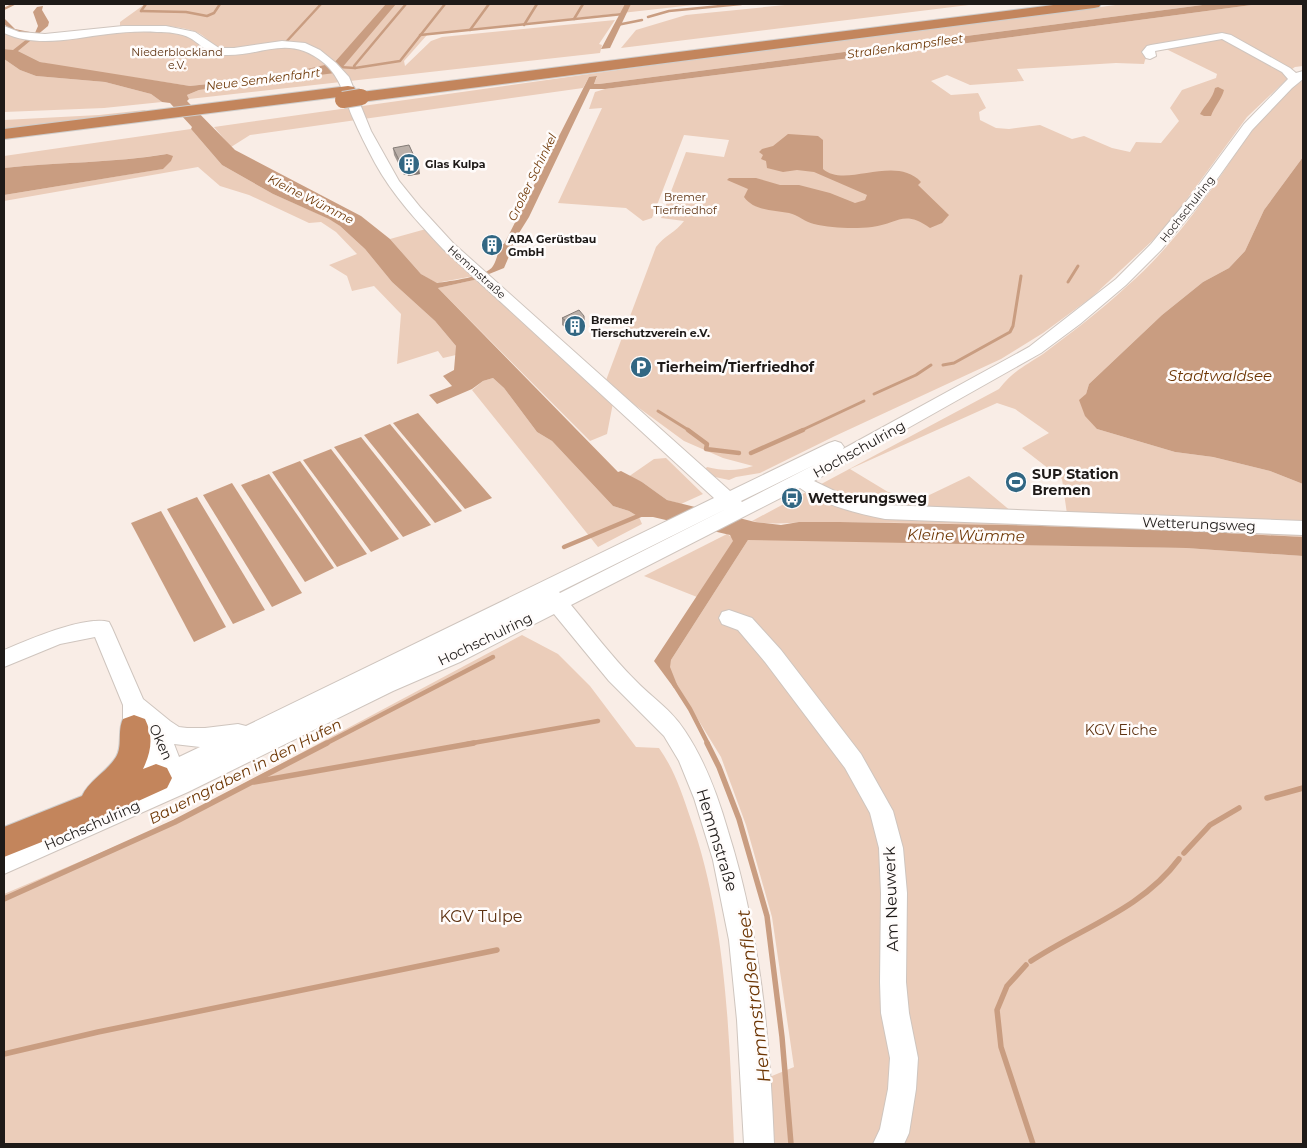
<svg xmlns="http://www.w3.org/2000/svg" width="1307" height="1148" font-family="Montserrat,sans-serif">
  <rect width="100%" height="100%" fill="#f9ede6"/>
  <g fill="#ebcdba" fill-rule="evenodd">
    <path d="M145,4H702L427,35L404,61L405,66L431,41L442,37L615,20L599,44L602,45L600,53L189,99L187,95L199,90L293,79L341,70L303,44L226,49C210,47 209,37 196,32C173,23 144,27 120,27V22Z"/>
    <polygon points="795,4 977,4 621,48 636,30 686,15"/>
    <polygon points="1123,4 1210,4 599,84 594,84 597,77 589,77 583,88 250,135 231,147 214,127 653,65"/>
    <path d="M1259,4H1303V66L1295,67L1286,73L1287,79L1247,117L1176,214L1152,241L1092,297L1043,333L1001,359L835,436L760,473L736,477L729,480L715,477L705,469L707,467C723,471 738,471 753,466L723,458L684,441L605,383L656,247C664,236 676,232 684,221L661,218L686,152L724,157L729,140L684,135L652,218L643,221L626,208L558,203L602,108L589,109L595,92L605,89L953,45ZM1164,48L1217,74L1216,78L1182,90L1170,108L1179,121L1161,143L1136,142L1130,152L1112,148L1084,136L1072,139L1040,125L1009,129L996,128L980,120L979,112L986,108L978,93L951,95L931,81L947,75L970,85L1024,81L1017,69L1116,63L1144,64C1146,53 1154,49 1164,48Z"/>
    <path d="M148,30C162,32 180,31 193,38C200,42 200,51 209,53C243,60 280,37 312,53C317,56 322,62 327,66L271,77L190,86L63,67L40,62L18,51L4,49V33L22,38Z"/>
    <polygon points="4,59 20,70 36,76 105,82 151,94 162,102 104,108 4,112"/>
    <path d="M1303,80V157L1264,210L1245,251L1229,268L1203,282L1162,315L1089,384L1086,394L1097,429L1175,452L1213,457L1270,471L1303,484V537C1175,530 1047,526 918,523C883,523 848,522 812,522C792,522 773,526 752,521L999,389C1013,371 1025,366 1043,354C1071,333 1100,311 1126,287C1159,259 1188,222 1213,187C1239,150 1265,105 1303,80ZM997,403L1015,409L1049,433L1022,448L1062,479L1067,514L1012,512L969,476L921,499L888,492L850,469Z"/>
    <polygon points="145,110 146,111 4,129 4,120 99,115"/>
    <path d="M191,129L222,165L273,194L330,219L340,226L365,249L392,282L435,321L456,346V355L443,358L438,351L397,364L401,314L374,286L352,291L347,276L329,265L357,254L336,232L321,222L309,223L249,195L220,186L198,167L4,201V195L162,169L166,154C113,163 58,162 4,168V156Z"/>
    <polygon points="426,229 474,276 436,283 421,274 390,239"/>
    <polygon points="478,279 591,385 613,403 607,434 590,441 438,288"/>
    <polygon points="493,378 504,388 537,432 552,441 613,506 629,511 639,517 642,524 598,547 472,390 483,381"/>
    <polygon points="666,458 703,494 681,504 667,500 642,482 628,477 654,459"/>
    <polygon points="727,534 733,538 734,541 697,597 644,576"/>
    <polygon points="758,539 1186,548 1303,556 1303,1144 772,1144 767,1078 794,1067 772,917 746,825 721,757 678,687 669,667 671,660 748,540"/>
    <path d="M522,635L558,654L590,686L636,747L659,748C674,769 682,793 690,817C727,922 729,1035 734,1144H4V894L170,823Z"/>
  </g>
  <g fill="#c99d81">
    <path d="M386,4H396L341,69L335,73L199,90L187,95L189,99L187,101L235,150L361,216L390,239L421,274L437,283C449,281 487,277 493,266C497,260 498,251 501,244H504L589,77L597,76L594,84H599L1210,4H1259L953,45L605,89H590L529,217L519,233L504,268L474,280L438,288L618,472L621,471L642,482L667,500L755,522L781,525L799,522H839L1006,525L1169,530L1303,537V556L1186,548L748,540L671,660L670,667L678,687L674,688L654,661L733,541L730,535L653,517H639L629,511L613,506L552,441L537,432L504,388L493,378L483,381L472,389L437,404L429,395L452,386L443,376L454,370L456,346L435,321L392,282L365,249L340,226L329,219L273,194L222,165L191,129L192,127L170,103L162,102L151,94L105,82L36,76L20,70L4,59V49L13,50L32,35L11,30L4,24V18L15,29L35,33L38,26L33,12L37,7L43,6L42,10L49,22L48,26L18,51L40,62L190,86L271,77L334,63Z"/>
    <polygon points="625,4 631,4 610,48 601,49"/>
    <path d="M1218,87L1224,90C1222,99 1214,107 1211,116H1204L1200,114C1205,105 1213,98 1215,88Z"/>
    <path d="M788,134L818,136L823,140V169C845,189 895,154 921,182L918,185L949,215L942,223L930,228C903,209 898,224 872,227C854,229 831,228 814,224C805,222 798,215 789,213C773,210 754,211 744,197L748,189L727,180L729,178H756L780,185H799L830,193L855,203L865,200L867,195L814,172L797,170L783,172L767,168L766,161L761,159L763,155L759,152L762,149L773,146Z"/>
    <path d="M167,154L173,156L171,161L163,169L4,195V168C58,162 113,163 167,154Z"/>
    <polygon points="1303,157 1303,484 1270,471 1213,457 1175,452 1097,429 1085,416 1079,400 1086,394 1089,384 1162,315 1203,282 1229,268 1245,251 1264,210"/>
    <polygon points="418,413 492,498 465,509 393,423"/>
    <polygon points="390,424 462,511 435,523 364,435"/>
    <polygon points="361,437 431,525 403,537 334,447"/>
    <polygon points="331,449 399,539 371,552 303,460"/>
    <polygon points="300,461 367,554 337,567 272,472"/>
    <polygon points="269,474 334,568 305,582 241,485"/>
    <polygon points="232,483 302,593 272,607 203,495"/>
    <polygon points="197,497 265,610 233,624 167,509"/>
    <polygon points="161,511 226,627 194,642 131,523"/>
  </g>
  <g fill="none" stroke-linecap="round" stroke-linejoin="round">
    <g stroke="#c99d81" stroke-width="2.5">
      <polyline points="406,4 354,66 355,68 400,61 445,4"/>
      <polyline points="4,9 14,4"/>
      <polyline points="141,11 186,12 207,16 214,13 220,4"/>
      <polyline points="141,11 146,4"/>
      <polyline points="648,17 669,11 741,4"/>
      <polyline points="574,19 583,4"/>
      <polyline points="524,25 537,4"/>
      <polyline points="617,25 642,20"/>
      <polyline points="470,30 489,4"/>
      <polyline points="420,35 623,14"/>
      <polyline points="286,42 321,4"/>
      <polyline points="339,67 355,68"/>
    </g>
    <g stroke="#c99d81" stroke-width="3">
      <polyline points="1068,282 1078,266"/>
      <polyline points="943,365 954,363 1010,332 1013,326 1021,276"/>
      <polyline points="874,394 916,375 931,365"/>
      <polyline points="658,411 690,431"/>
      <polyline points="800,431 864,401"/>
    </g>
    <g stroke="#c99d81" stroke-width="4.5">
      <polyline points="688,430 707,444 706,449 739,453"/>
      <polyline points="751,453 803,430"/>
      <polyline points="564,547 643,514"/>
      <polyline points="674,684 690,709 708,744"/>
      <polyline points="325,744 493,657"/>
      <polyline points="467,744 598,721"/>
    </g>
    <g stroke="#c99d81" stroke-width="5.5">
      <polyline points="707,743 719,767 739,819 767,916 782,1037 791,1144"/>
      <polyline points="254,782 474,743"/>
      <polyline points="1267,798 1303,788"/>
      <polyline points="1184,853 1210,825 1239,808"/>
      <polyline points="4,899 175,822 327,743"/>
      <path d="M1031,961C1081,928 1142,909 1179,859"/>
      <polyline points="1026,965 1007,986 997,1010 1001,1047 1033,1144"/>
      <polyline points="4,1054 98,1032 497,950"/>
    </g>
    <g stroke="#cfc5be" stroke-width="2">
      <g id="minor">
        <path d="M4,26L19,32L45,34L123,26H166L195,32L219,48H234L282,41L305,43L320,50L336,63L349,77L371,131L399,181L420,207L453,243L730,491L829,443L835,441L841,443L844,447L843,449L1029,347L1116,279L1151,244L1190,197L1244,124L1288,79L1282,72L1222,39L1155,51L1156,56L1150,59L1146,58L1142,52L1147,46L1151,45L1222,33L1231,35L1290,68L1296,73L1303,71V79L1292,88L1252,130L1200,203L1161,250L1126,285L1080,324L1041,353L814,481L847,497L885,505L1303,521V535L885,519C856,513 825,506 800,488L571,605C592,630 611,656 635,680C651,697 672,710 685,731C705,761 718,796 728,831C760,932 770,1039 774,1144H744L737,1020L729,940L713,860L694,798L679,761L664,736L609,681L554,614L460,662L393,691L188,792L4,874V851L148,788L123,728V705L95,637L60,644L4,667V650C28,640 85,615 109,622L112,628L143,699L170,721L179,727L187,728H205L238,724L246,726L714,498L443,249C418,222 393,196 375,163C367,148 359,132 352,116C344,96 341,78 324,63C288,33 262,57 223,55C208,55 202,45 190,38C181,33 168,32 157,32C141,31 124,32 108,34C74,38 37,48 4,33ZM816,464L742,502L741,501ZM726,509L560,593L559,592ZM174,744L200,747L179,757Z"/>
        <polygon points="729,610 752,618 781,650 861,754 893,811 903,848 907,893 906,982 909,1013 918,1058 916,1089 909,1133 904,1144 873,1144 880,1129 888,1089 890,1058 881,1013 880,982 881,893 879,848 870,813 845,768 765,662 738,630 722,624 719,618 722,612"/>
      </g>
    </g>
    <g stroke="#cecdcc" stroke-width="2">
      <g id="highway">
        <polygon points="1061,4 1101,4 1099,7 1094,8 361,102 355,101 353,97 355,93 361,92"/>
        <polygon points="348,86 354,87 356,91 354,95 4,139 4,129"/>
        <path d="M134,715L145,719C154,737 151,752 143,769L156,764L167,768L172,778L167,788L92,822L4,857V827L82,796C89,780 107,772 116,757C123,746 117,731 123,719Z"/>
      </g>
    </g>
    <use href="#minor" fill="#fff" fill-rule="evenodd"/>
    <use href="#highway" fill="#c3855c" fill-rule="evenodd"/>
    <g stroke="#cecdcc" stroke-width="18" stroke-linecap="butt">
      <polyline id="highway-bridge" points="343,100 361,97"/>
    </g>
    <use href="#highway-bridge" stroke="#c3855c" stroke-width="16"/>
  </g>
  <g fill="#a19791">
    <polygon points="393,148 420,174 408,176 407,174 404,175 394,155"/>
    <polygon points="562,318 585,327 577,336 562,325"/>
  </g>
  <g fill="#837b76">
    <polygon points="406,167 407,174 404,175 403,168"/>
    <polygon points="419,167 420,174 408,176 407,169"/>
    <polygon points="584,316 585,327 577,336 577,329"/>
  </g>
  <g fill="#bbb0a9" stroke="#837b76">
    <polygon points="409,145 419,167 407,169 406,167 403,168 393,148"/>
    <polygon points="579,310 584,316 584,320 577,329 562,318"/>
  </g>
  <defs>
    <g id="building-disc" transform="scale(1.125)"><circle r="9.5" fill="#326783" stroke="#fffcfb"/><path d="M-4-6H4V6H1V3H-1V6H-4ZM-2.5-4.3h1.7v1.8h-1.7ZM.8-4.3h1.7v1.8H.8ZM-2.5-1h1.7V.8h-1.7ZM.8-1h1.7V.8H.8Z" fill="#fff"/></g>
    <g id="parking-disc" transform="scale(1.125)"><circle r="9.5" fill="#326783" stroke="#fffcfb"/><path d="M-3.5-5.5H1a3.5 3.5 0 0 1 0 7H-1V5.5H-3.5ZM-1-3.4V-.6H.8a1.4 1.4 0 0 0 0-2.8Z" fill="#fff"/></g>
    <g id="stadium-disc" transform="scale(1.125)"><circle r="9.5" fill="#326783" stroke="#fffcfb"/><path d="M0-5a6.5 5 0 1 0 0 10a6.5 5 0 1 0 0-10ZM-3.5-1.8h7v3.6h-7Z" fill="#fff"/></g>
    <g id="bus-disc" transform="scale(1.125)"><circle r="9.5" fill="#326783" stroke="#fffcfb"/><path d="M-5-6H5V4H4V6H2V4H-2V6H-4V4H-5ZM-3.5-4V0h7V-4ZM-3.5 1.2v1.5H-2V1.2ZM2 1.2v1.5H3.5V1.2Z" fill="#fff"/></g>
  </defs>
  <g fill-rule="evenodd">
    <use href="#building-disc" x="409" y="164"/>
    <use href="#building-disc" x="492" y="245"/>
    <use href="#building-disc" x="575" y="326"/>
    <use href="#parking-disc" x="641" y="367"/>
    <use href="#stadium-disc" x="1016" y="482"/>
    <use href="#bus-disc" x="792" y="498"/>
  </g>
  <g text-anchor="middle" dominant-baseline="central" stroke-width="5" stroke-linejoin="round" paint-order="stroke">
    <g font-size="11" fill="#5e3312" stroke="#fffcfb">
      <text x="177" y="52">Niederblockland<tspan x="177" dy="13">e.V.</tspan></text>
      <text x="685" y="197">Bremer<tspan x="685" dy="13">Tierfriedhof</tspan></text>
    </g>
    <g font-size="11" font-weight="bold" fill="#1e1a18" stroke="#fffcfb" text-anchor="start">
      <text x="425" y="164">Glas Kulpa</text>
      <text x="508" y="239">ARA Gerüstbau<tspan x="508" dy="13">GmbH</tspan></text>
      <text x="591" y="320">Bremer<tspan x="591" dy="13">Tierschutzverein e.V.</tspan></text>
    </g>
    <g font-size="11" fill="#1e1a18" stroke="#fffcfb">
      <text transform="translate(1187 209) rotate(-52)">Hochschulring</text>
      <text transform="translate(477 272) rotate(42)">Hemmstraße</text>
    </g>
    <g font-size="12" font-style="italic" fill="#6d3604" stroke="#fffcfb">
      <text transform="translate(905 46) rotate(-8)">Straßenkampsfleet</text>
      <text transform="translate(263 79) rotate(-7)">Neue Semkenfahrt</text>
      <text transform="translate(532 177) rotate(-64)">Großer Schinkel</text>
      <text transform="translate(311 199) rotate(27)">Kleine Wümme</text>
    </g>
    <g font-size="14" font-weight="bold" fill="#1e1a18" stroke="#fffcfb" text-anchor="start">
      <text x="657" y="367">Tierheim/Tierfriedhof</text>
      <text x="1032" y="474">SUP Station<tspan x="1032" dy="16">Bremen</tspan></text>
      <text x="808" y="498">Wetterungsweg</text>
    </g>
    <g font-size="14" fill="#1e1a18" stroke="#fffcfb">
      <text transform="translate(859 449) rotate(-29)">Hochschulring</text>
      <text transform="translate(1199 524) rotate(2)">Wetterungsweg</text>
      <text transform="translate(485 639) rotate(-26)">Hochschulring</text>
      <text transform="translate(161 742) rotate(66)">Oken</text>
      <text transform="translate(92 825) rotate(-24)">Hochschulring</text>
    </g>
    <g font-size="14" fill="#5e3312" stroke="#fffcfb">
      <text x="1121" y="730">KGV Eiche</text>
    </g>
    <g font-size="15" font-style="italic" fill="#6d3604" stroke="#fffcfb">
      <text x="1220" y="375">Stadtwaldsee</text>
      <text transform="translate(966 535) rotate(1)">Kleine Wümme</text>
      <text transform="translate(245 771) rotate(-27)">Bauerngraben in den Hufen</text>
    </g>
    <g font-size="16" fill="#1e1a18" stroke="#fffcfb">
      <text transform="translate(717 840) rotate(73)">Hemmstraße</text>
      <text transform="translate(891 899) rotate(-92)">Am Neuwerk</text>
    </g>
    <g font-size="16" fill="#5e3312" stroke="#fffcfb">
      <text x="481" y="916">KGV Tulpe</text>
    </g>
    <g font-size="18" font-style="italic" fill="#6d3604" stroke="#fffcfb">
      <text transform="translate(754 996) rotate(-97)">Hemmstraßenfleet</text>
    </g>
  </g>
  <rect width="1307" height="1148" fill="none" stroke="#1e1a18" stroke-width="10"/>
</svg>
